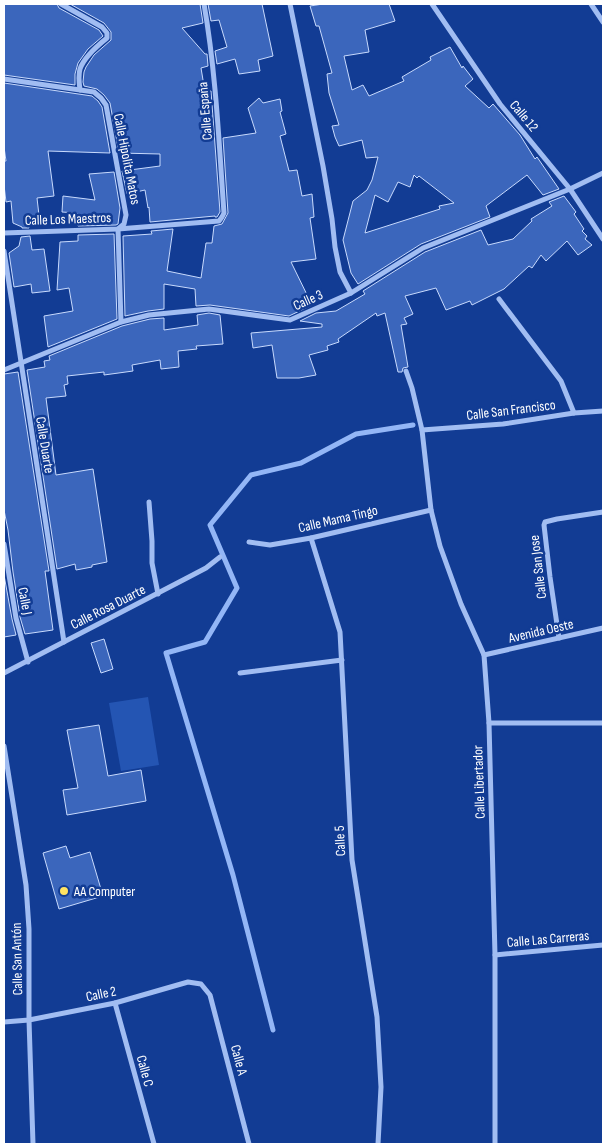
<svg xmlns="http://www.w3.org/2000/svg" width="607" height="1148" font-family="'Sofia Sans Condensed',sans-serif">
  <rect width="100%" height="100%" fill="#123c94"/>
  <polygon fill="#2455b3" points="148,697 159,765 121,771 109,703"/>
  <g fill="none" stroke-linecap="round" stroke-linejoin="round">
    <polyline stroke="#93b6f6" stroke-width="5" points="273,1030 233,875 166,653 205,642 237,588 210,525 251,475 301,463 356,434 413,425"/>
  </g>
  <g fill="#3b66bc" stroke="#c8dafd" fill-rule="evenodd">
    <polygon points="4,4 57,4 59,8 99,30 103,36 88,49 78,63 75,74 75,85 4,75"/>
    <polygon points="70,4 200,4 203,23 182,28 205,54 207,54 208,66 201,68 205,92 211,91 220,212 217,217 215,217 215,216 150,222 149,207 148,208 145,190 127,194 122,171 160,166 160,154 119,153 110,103 104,95 97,89 84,86 83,82 84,72 86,67 94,55 111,40 111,32 104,23"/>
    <polygon points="208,4 262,4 273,56 258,60 260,71 239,74 235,59 217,64 215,51 227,47 219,20 211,21"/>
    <path d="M323,4H389L395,21L365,30L369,52L344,56L352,90L363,85L369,96L404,81L402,77L431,60L430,57L450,47L462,68L463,66L473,79L465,86L489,108L493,104L520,135L535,159L537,157L559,189L543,195L527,175L486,206L490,217L421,244L358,284L351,273L343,240L353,201L367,190L372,180L378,157L366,158L362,140L339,146L335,137L332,126L339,125L329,93L327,74L332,73L319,26H316L310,6ZM414,175L417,178L419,176L454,203L439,206L440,209L365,233L375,195L388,202L398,182L410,187Z"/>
    <polygon points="4,83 92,96 98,101 102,107 110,153 48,151 54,196 37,198 40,224 28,225 29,228 22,228 22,227 13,223 11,201 6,202 4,185 4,161 6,161 4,147"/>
    <polygon points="259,98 263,103 280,99 282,111 280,112 286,134 280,136 289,171 297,170 302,196 312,194 314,217 310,218 316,259 291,262 312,305 289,316 210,305 196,306 195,289 164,284 164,309 148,311 125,316 123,236 152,234 151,231 173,229 167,271 201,278 206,243 212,243 214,226 222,224 228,213 223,138 256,133 248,108"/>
    <polygon points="114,172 120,208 118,224 116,225 78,226 77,213 62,212 63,196 95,200 89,174"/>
    <polygon points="564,196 576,212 574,214 584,229 582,231 587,236 585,239 592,245 578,255 567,241 546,261 541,255 532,268 529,266 504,289 472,305 470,301 446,310 436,288 405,296 413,314 404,318 407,324 401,325 408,367 403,368 402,372 398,372 385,313 377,316 376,313 338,339 339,342 327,346 328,350 309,355 316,375 299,378 277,378 272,345 253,348 251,333 322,327 322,324 300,321 316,313 336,311 365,294 363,291 425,252 481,230 488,245 513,239 532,221 531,219 552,206 549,202"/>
    <polygon points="114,234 117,319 48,347 44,316 73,311 69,288 57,290 60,242 78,241 78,235"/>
    <polygon points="30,236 32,250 44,249 50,291 32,293 31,284 14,287 9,253 19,246 21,237"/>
    <polygon points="209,313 220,315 223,344 196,346 197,349 178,351 179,367 161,369 160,360 132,365 133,371 104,375 104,372 67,376 68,384 64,385 66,396 46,398 56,475 93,469 107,562 92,565 92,567 76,570 75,564 57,569 27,370 45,367 44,361 50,360 49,356 122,326 150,319 164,318 164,330 198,325 197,315"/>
    <polygon points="18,372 49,571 45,571 53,630 25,634 20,617 13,572 8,530 4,510 4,374"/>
    <polygon points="4,575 12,619 16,635 4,637"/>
    <polygon points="104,639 113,669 101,673 91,643"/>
    <polygon points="99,725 108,776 141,770 146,801 67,815 63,790 78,788 67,730"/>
    <polygon points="66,846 70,858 90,852 103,896 59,909 43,853"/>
  </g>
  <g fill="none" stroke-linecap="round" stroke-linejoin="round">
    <g stroke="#a1bdf2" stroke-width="5">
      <path d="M61,4L102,27L107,33V38C97,46 84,57 80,69C78,76 79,83 80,90"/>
      <polyline points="290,4 323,166 332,219 335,247 340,272 351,293"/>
      <polyline points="432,4 500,104 570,189 603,239"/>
      <polyline points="591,4 603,22"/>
      <polyline points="4,79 94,92 101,98 106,105 126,215 124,224 118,229 121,322"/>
      <path d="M4,233L118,229L219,221L222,217L224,213C219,143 216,73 204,4"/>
      <polyline points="4,251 64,642"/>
      <polyline points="499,299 561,381 574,413"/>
      <polyline points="4,370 121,322 149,315 209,309 290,320 351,293 423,248 570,189 603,173"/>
      <polyline points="406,371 412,388 422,430 431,510 440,546 461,604 484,655 489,723 495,955 495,1144"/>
      <polyline points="422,430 503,424 574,413 603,411"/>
      <polyline points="149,502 152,541 152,563 158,594"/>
      <polyline points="311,538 340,632 352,860 377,1017 381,1087 378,1144"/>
      <polyline points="249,542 270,545 311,538 431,510"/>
      <polyline points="4,544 16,618 28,662"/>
      <polyline points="559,638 550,577 544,525 545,522 557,519 603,512"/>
      <polyline points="484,655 603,628"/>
      <polyline points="4,673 185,579 206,568 220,557"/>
      <polyline points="240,673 342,660"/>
      <polyline points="489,723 603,723"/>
      <polyline points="4,746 26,885 29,929 29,1020 33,1144"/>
      <polyline points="495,955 603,945"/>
      <polyline points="115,1003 154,1144"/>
      <polyline points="4,1022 29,1020 115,1003 188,982 201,984 210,995 249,1144"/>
    </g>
  </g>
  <circle fill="#ffe362" stroke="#123c94" stroke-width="2" cx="64" cy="891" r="5"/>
  <g text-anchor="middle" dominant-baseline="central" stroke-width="5" stroke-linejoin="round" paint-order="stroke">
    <g font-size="14" fill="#fff" stroke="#123c94">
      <text transform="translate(205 111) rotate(-95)">Calle España</text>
      <text transform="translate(524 116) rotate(50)">Calle 12</text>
      <text transform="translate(127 159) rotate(79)">Calle Hipolita Matos</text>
      <text transform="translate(68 219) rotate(-2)">Calle Los Maestros</text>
      <text transform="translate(308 300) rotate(-24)">Calle 3</text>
      <text transform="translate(511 410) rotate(-7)">Calle San Francisco</text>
      <text transform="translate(45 445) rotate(81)">Calle Duarte</text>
      <text transform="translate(338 519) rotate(-13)">Calle Mama Tingo</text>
      <text transform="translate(538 567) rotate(-97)">Calle San Jose</text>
      <text transform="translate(25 601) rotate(79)">Calle J</text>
      <text transform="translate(108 607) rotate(-27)">Calle Rosa Duarte</text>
      <text transform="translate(541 631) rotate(-13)">Avenida Oeste</text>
      <text transform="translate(479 782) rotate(-92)">Calle Libertador</text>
      <text transform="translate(340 841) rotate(-93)">Calle 5</text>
      <text transform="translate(548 939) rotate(-5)">Calle Las Carreras</text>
      <text transform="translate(17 959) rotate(-91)">Calle San Antón</text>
      <text transform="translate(101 994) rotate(-12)">Calle 2</text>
      <text transform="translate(239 1060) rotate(75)">Calle A</text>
      <text transform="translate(145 1071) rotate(75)">Calle C</text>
    </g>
    <g font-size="14" fill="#fff" stroke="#123c94" text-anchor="start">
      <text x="74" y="891">AA Computer</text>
    </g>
  </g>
  <rect width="607" height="1148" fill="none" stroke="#ffffff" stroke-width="10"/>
</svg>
